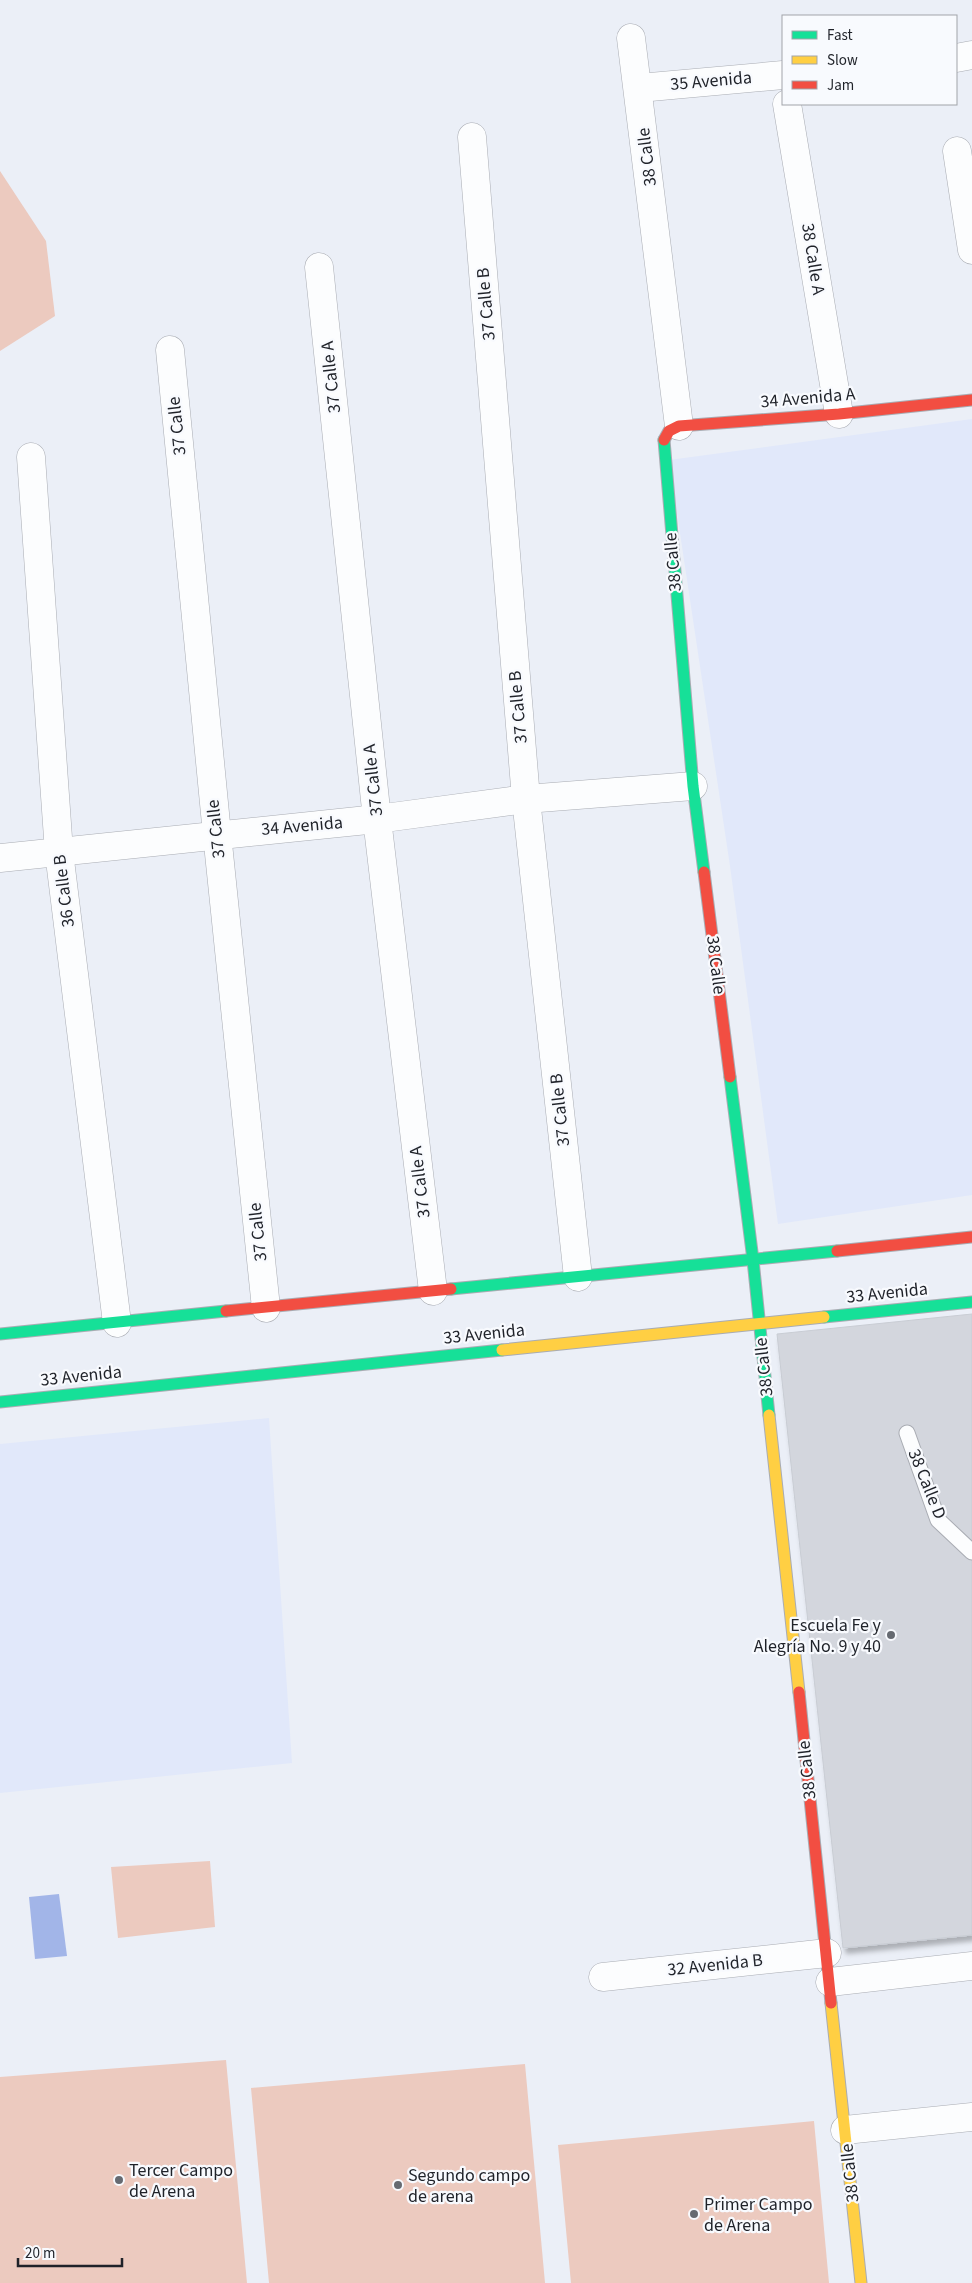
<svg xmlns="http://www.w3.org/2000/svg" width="972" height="2283" font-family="'Source Sans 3',sans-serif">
  <defs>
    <filter id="shadow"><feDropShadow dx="3" dy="5.5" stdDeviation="2.5" flood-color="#0004"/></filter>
  </defs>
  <rect width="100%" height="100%" fill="#ebeff7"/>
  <g fill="#e1e8fa">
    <polygon points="972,419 972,1195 778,1224 730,866 669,460"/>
    <polygon points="269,1418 292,1763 0,1793 0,1444"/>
  </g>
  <g fill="#eccabf">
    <polygon points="0,171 46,241 55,316 0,351"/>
    <polygon points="210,1861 215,1927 118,1938 111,1867"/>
    <polygon points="226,2060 247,2283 0,2283 0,2077"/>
    <polygon points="525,2064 545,2283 269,2283 251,2088"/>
    <polygon points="814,2121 829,2283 571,2283 558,2145"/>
  </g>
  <polygon fill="#a2b5e8" points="59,1894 67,1956 35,1959 29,1897"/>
  <polygon fill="#d3d6dd" stroke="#c9cdd4" filter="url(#shadow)" points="972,1314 972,1935 843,1948 777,1334"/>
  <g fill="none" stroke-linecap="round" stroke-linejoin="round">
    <g stroke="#a9acb3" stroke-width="17">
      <polyline id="lane" points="907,1433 938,1520 972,1552"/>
    </g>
    <g stroke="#a9acb3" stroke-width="29">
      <g id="street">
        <polyline points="631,38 679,426"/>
        <polyline points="956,58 972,55"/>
        <polyline points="639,88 783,75"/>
        <polyline points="787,104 839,414"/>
        <polyline points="472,137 526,799 578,1277"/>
        <polyline points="957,151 972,250"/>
        <polyline points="319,267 377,819 433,1291"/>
        <polyline points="170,350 217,834 266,1308"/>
        <polyline points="31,457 59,852 117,1323"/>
        <polyline points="0,858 377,819 526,799 693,786"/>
        <polyline points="603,1977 827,1953"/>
        <polyline points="830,1982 972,1966"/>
        <polyline points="845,2130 972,2117"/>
      </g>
    </g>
    <g stroke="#a9acb3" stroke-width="13">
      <g id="fast">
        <polyline points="664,440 693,786 704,872"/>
        <polyline points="730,1077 753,1260 769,1415"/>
        <polyline points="451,1289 837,1251"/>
        <polyline points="824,1317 972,1302"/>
        <polyline points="0,1334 226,1311"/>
        <polyline points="0,1402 502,1350"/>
      </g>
    </g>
    <g stroke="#a9acb3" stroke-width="13">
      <g id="slow">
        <polyline points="502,1350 824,1317"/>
        <polyline points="769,1415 799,1692"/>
        <polyline points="831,2003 861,2283"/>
      </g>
    </g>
    <g stroke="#a9acb3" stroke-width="13">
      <g id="jam">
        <polyline points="664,440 669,431 679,426 839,414 972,400"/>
        <polyline points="704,872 730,1077"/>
        <polyline points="837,1251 972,1237"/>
        <polyline points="226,1311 451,1289"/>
        <polyline points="799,1692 831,2003"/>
      </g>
    </g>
    <use href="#lane" stroke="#fcfdfe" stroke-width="15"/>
    <use href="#street" stroke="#fcfdfe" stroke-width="28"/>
    <use href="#fast" stroke="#16e098" stroke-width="11"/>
    <use href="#slow" stroke="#ffcf43" stroke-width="11"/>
    <use href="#jam" stroke="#f24e42" stroke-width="11"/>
  </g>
  <g fill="#666a71" stroke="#f8fafe" stroke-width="2">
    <circle cx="891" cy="1635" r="5"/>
    <circle cx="119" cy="2180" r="5"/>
    <circle cx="398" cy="2185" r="5"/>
    <circle cx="694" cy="2214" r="5"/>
  </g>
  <g text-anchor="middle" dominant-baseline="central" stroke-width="4.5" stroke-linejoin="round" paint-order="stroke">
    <g font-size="18" fill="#1f2229" stroke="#f8fafe">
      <text transform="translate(711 81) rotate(-5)">35 Avenida</text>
      <text transform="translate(647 157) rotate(-97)">38 Calle</text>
      <text transform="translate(813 259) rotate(81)">38 Calle A</text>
      <text transform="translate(486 304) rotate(-95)">37 Calle B</text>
      <text transform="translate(331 377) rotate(-96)">37 Calle A</text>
      <text transform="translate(808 398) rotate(-5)">34 Avenida A</text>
      <text transform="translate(177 426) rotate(-96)">37 Calle</text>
      <text transform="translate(673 562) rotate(-95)">38 Calle</text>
      <text transform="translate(518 707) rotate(-95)">37 Calle B</text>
      <text transform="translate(373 780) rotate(-96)">37 Calle A</text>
      <text transform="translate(302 826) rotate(-5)">34 Avenida</text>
      <text transform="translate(216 829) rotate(-96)">37 Calle</text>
      <text transform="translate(64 891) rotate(-97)">36 Calle B</text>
      <text transform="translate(716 965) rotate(83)">38 Calle</text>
      <text transform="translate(560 1110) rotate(-96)">37 Calle B</text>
      <text transform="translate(420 1182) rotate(-97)">37 Calle A</text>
      <text transform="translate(258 1232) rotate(-96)">37 Calle</text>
      <text transform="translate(887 1293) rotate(-6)">33 Avenida</text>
      <text transform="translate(484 1334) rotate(-6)">33 Avenida</text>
      <text transform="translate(764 1367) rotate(-96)">38 Calle</text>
      <text transform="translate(81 1376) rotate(-6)">33 Avenida</text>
      <text transform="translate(927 1484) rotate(68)">38 Calle D</text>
      <text transform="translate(807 1770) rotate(-96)">38 Calle</text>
      <text transform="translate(715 1965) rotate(-6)">32 Avenida B</text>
      <text transform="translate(850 2173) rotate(-96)">38 Calle</text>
    </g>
    <g font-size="18" fill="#1f2229" stroke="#f8fafe" text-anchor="start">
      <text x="881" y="1625" text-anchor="end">Escuela Fe y<tspan x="881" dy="21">Alegría No. 9 y 40</tspan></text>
      <text x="129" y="2170">Tercer Campo<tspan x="129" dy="21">de Arena</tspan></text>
      <text x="408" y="2175">Segundo campo<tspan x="408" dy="21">de arena</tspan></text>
      <text x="704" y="2204">Primer Campo<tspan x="704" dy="21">de Arena</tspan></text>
    </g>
  </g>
  <rect x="782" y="15" width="175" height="90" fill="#f8fafe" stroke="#a1a4a9"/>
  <rect x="792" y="31" width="25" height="8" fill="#16e098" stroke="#a1a4a9"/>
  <text x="827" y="40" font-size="15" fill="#1f2229">Fast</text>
  <rect x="792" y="56" width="25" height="8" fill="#ffcf43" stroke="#a1a4a9"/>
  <text x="827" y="65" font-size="15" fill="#1f2229">Slow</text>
  <rect x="792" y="81" width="25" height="8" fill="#f24e42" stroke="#a1a4a9"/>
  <text x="827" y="90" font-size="15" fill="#1f2229">Jam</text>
  <path d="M18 2258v8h104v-8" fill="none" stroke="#1f2229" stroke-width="2.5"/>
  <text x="25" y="2258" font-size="15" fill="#1f2229" stroke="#f8fafe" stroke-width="4" paint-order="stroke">20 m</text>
</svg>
